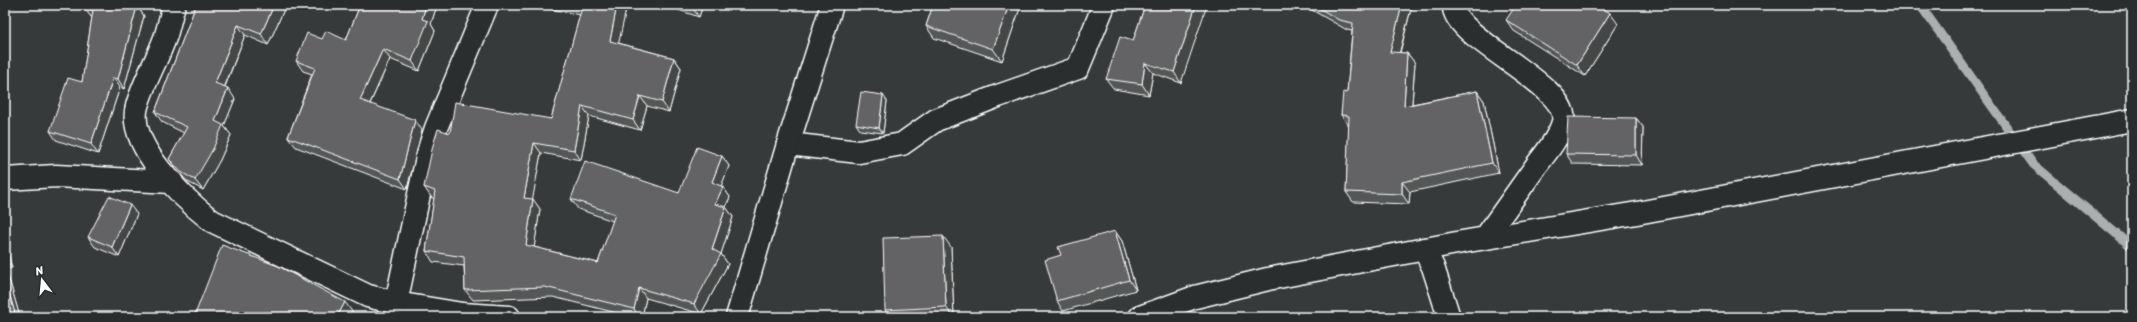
<svg xmlns="http://www.w3.org/2000/svg" width="2137" height="322" font-family="Sriracha,sans-serif">
  <rect width="100%" height="100%" fill="#373a3b"/>
  <filter id="ink" filterUnits="userSpaceOnUse"><feTurbulence type="fractalNoise" baseFrequency=".025" numOctaves="2"/><feDisplacementMap in="SourceGraphic" scale="8" xChannelSelector="R" yChannelSelector="G"/><feConvolveMatrix kernelMatrix="1 2 1 2 8 2 1 2 1" color-interpolation-filters="sRGB"/></filter>
  <g filter="url(#ink)">
    <g fill="none" stroke-linecap="round" stroke-linejoin="round">
      <polyline stroke="#adaeaf" stroke-width="9" points="1920,5 2033,164 2132,247"/>
      <g stroke="#fff" stroke-width="25">
        <g id="street">
          <path d="M174,5C171,15 169,25 166,35C158,59 144,81 137,106C126,145 184,199 212,221L368,296L396,303L462,314L509,317"/>
          <path d="M1454,5C1449,37 1572,85 1563,122C1559,138 1545,154 1536,166C1519,190 1502,214 1485,238"/>
          <polyline points="788,144 859,152 902,144 936,120 998,96 1078,68 1104,5"/>
          <polyline points="5,179 56,176 172,182"/>
          <polyline points="1424,249 1433,267 1449,317"/>
          <polyline points="396,303 428,152 436,128 487,5"/>
          <polyline points="1140,317 1195,297 1268,279 1462,242 1637,213 2132,120"/>
        </g>
      </g>
      <g stroke="#fff" stroke-width="25">
        <polyline id="secondary" points="737,317 788,144 832,5"/>
      </g>
      <use href="#street" stroke="#2a2d2e" stroke-width="22"/>
      <use href="#secondary" stroke="#2a2d2e" stroke-width="22"/>
    </g>
    <g fill="#555657" stroke="#fff">
      <polygon points="85,5 135,5 135,6 137,6 144,16 124,89 120,87 98,154 56,140 50,131 82,82 92,17 91,17 84,8"/>
      <polygon points="196,5 286,5 268,45 245,35 225,87 235,99 224,126 231,135 220,160 203,190 188,182 176,169 169,159 184,133 162,122 155,112"/>
      <polygon points="360,5 437,5 431,24 435,31 419,71 390,59 370,104 422,130 407,189 296,147 288,137 312,74 303,71 296,61 322,39 346,40"/>
      <polygon points="532,5 627,5 618,43 674,58 681,68 669,112 647,106 640,130 589,116 581,160 541,153 532,199 540,209 534,247 598,263 613,221 578,209 571,199 679,193 722,156 729,166 721,186 723,187 730,197 726,207 733,217 721,254 728,264 701,314 646,298 642,317 633,317 553,297 473,300 465,290 464,266 433,262 426,251 434,199 431,197 424,187 450,133 551,119 580,15"/>
      <polygon points="664,5 703,5 699,17"/>
      <polygon points="933,5 1021,5 1002,61 934,38 926,26"/>
      <polygon points="1145,5 1181,83 1153,73 1149,95 1114,89 1106,79 1133,41"/>
      <polygon points="1303,5 1412,5 1400,53 1407,53 1415,63 1412,104 1477,91 1484,101 1499,173 1410,192 1409,204 1353,202 1346,192 1349,126 1341,115 1347,93 1352,31 1347,30"/>
      <polygon points="1506,20 1618,24 1585,76 1514,31"/>
      <polygon points="887,101 883,133 860,130 856,124"/>
      <polygon points="1636,118 1643,127 1642,165 1573,164 1566,154"/>
      <polygon points="137,214 119,257 95,247 88,237"/>
      <polygon points="1115,231 1122,241 1136,290 1063,311 1057,301"/>
      <polygon points="5,243 12,268 6,269 20,317 5,317"/>
      <polygon points="951,247 954,317 890,317 885,310"/>
    </g>
    <g fill="#454647" stroke="#fff">
      <polygon points="274,5 286,5 268,45 261,34"/>
      <polygon points="426,5 437,5 431,24 435,31 419,71 412,61 422,19"/>
      <polygon points="617,5 627,5 617,51 610,41"/>
      <polygon points="693,5 703,5 699,17 692,7"/>
      <polygon points="1009,5 1021,5 1002,61 993,49"/>
      <polygon points="1196,5 1207,5 1181,83 1174,72"/>
      <polygon points="1402,5 1412,5 1397,62 1390,52"/>
      <polygon points="137,6 144,16 124,89 118,79"/>
      <polygon points="1610,13 1618,24 1585,76 1577,65"/>
      <polygon points="238,25 245,35 222,93 215,83"/>
      <polygon points="383,49 390,59 367,110 360,100"/>
      <polygon points="1407,53 1415,63 1411,116 1404,106"/>
      <polygon points="674,58 681,68 669,112 662,102"/>
      <polygon points="1145,63 1153,73 1149,95 1142,84"/>
      <polygon points="113,78 120,87 98,154 91,144"/>
      <polygon points="228,88 235,99 224,126 231,135 220,160 203,190 195,180 215,121"/>
      <polygon points="1477,91 1484,101 1499,173 1492,163"/>
      <polygon points="883,95 887,101 883,133 879,128"/>
      <polygon points="640,96 647,106 640,130 633,120"/>
      <polygon points="582,106 589,116 581,160 574,150"/>
      <polygon points="1636,118 1643,127 1642,165 1636,155"/>
      <polygon points="415,120 422,130 407,189 400,179"/>
      <polygon points="534,143 541,153 531,208 524,198"/>
      <polygon points="722,156 729,166 719,192 712,182"/>
      <polygon points="1402,182 1410,192 1409,204 1402,194"/>
      <polygon points="723,187 730,197 722,214 715,204"/>
      <polygon points="533,199 540,209 533,255 526,245"/>
      <polygon points="130,205 137,214 119,257 112,247"/>
      <polygon points="726,207 733,217 721,254 728,264 701,314 694,304"/>
      <polygon points="1115,231 1122,241 1136,290 1129,280"/>
      <polygon points="943,236 951,247 954,317 953,317 946,307"/>
      <polygon points="5,243 12,268 5,258"/>
      <polygon points="5,267 6,269 20,317 16,317 5,278"/>
      <polygon points="639,288 646,298 642,317 639,317 634,309"/>
      <polygon points="345,302 353,313 350,317 337,317"/>
    </g>
    <g fill="#636465" stroke="#fff">
      <polygon points="85,5 132,5 137,6 118,79 113,78 91,144 50,131 68,78 82,82 93,10 84,8"/>
      <polygon points="196,5 274,5 261,34 238,25 215,83 228,88 215,121 223,125 213,149 195,180 181,172 169,159 187,127 155,112"/>
      <polygon points="360,5 426,5 422,19 428,21 412,61 383,49 360,100 415,120 400,179 288,137 315,68 296,61 307,33 322,39 326,31 346,40"/>
      <polygon points="572,5 617,5 610,41 674,58 662,102 640,96 633,120 582,106 574,150 534,143 524,198 533,199 526,245 598,263 615,214 571,199 585,161 679,193 697,147 722,156 712,182 723,187 715,204 726,207 712,249 721,254 694,304 639,288 634,309 545,287 465,290 464,257 426,251 435,191 424,187 433,145 438,129 450,133 455,102 551,119 582,7"/>
      <polygon points="685,5 693,5 692,7"/>
      <polygon points="933,5 1009,5 993,49 926,26"/>
      <polygon points="1145,5 1196,5 1174,72 1145,63 1142,84 1106,79 1120,37 1133,41"/>
      <polygon points="1314,5 1402,5 1390,52 1407,53 1404,106 1477,91 1492,163 1402,182 1402,194 1346,192 1349,116 1341,115 1343,92 1347,93 1353,23 1339,20"/>
      <polygon points="1516,5 1598,5 1610,13 1577,65 1506,20"/>
      <polygon points="861,92 883,95 879,128 856,124"/>
      <polygon points="1568,117 1636,118 1636,155 1566,154"/>
      <polygon points="109,196 130,205 112,247 88,237"/>
      <polygon points="1115,231 1129,280 1057,301 1045,260 1061,255 1058,247"/>
      <polygon points="943,236 946,307 885,310 883,238"/>
      <polygon points="222,245 278,266 345,302 337,317 194,317"/>
      <polygon points="5,278 16,317 5,317"/>
    </g>
  </g>
  <rect width="2137" height="322" fill="none" stroke="#2a2d2e" stroke-width="20"/>
  <rect x="10" y="10" width="2117" height="302" fill="none" stroke="#fff" stroke-width="1.5" filter="url(#ink)"/>
  <g transform="translate(42 280) rotate(344)" stroke="#2a2d2e" stroke-width="3" paint-order="stroke">
  <path d="M0-3L7 15L0 10L-7 15Z" fill="#ffffff"/>
  <text y="-6" font-size="11" font-weight="bold" text-anchor="middle" fill="#ffffff">N</text>
  </g>
</svg>
